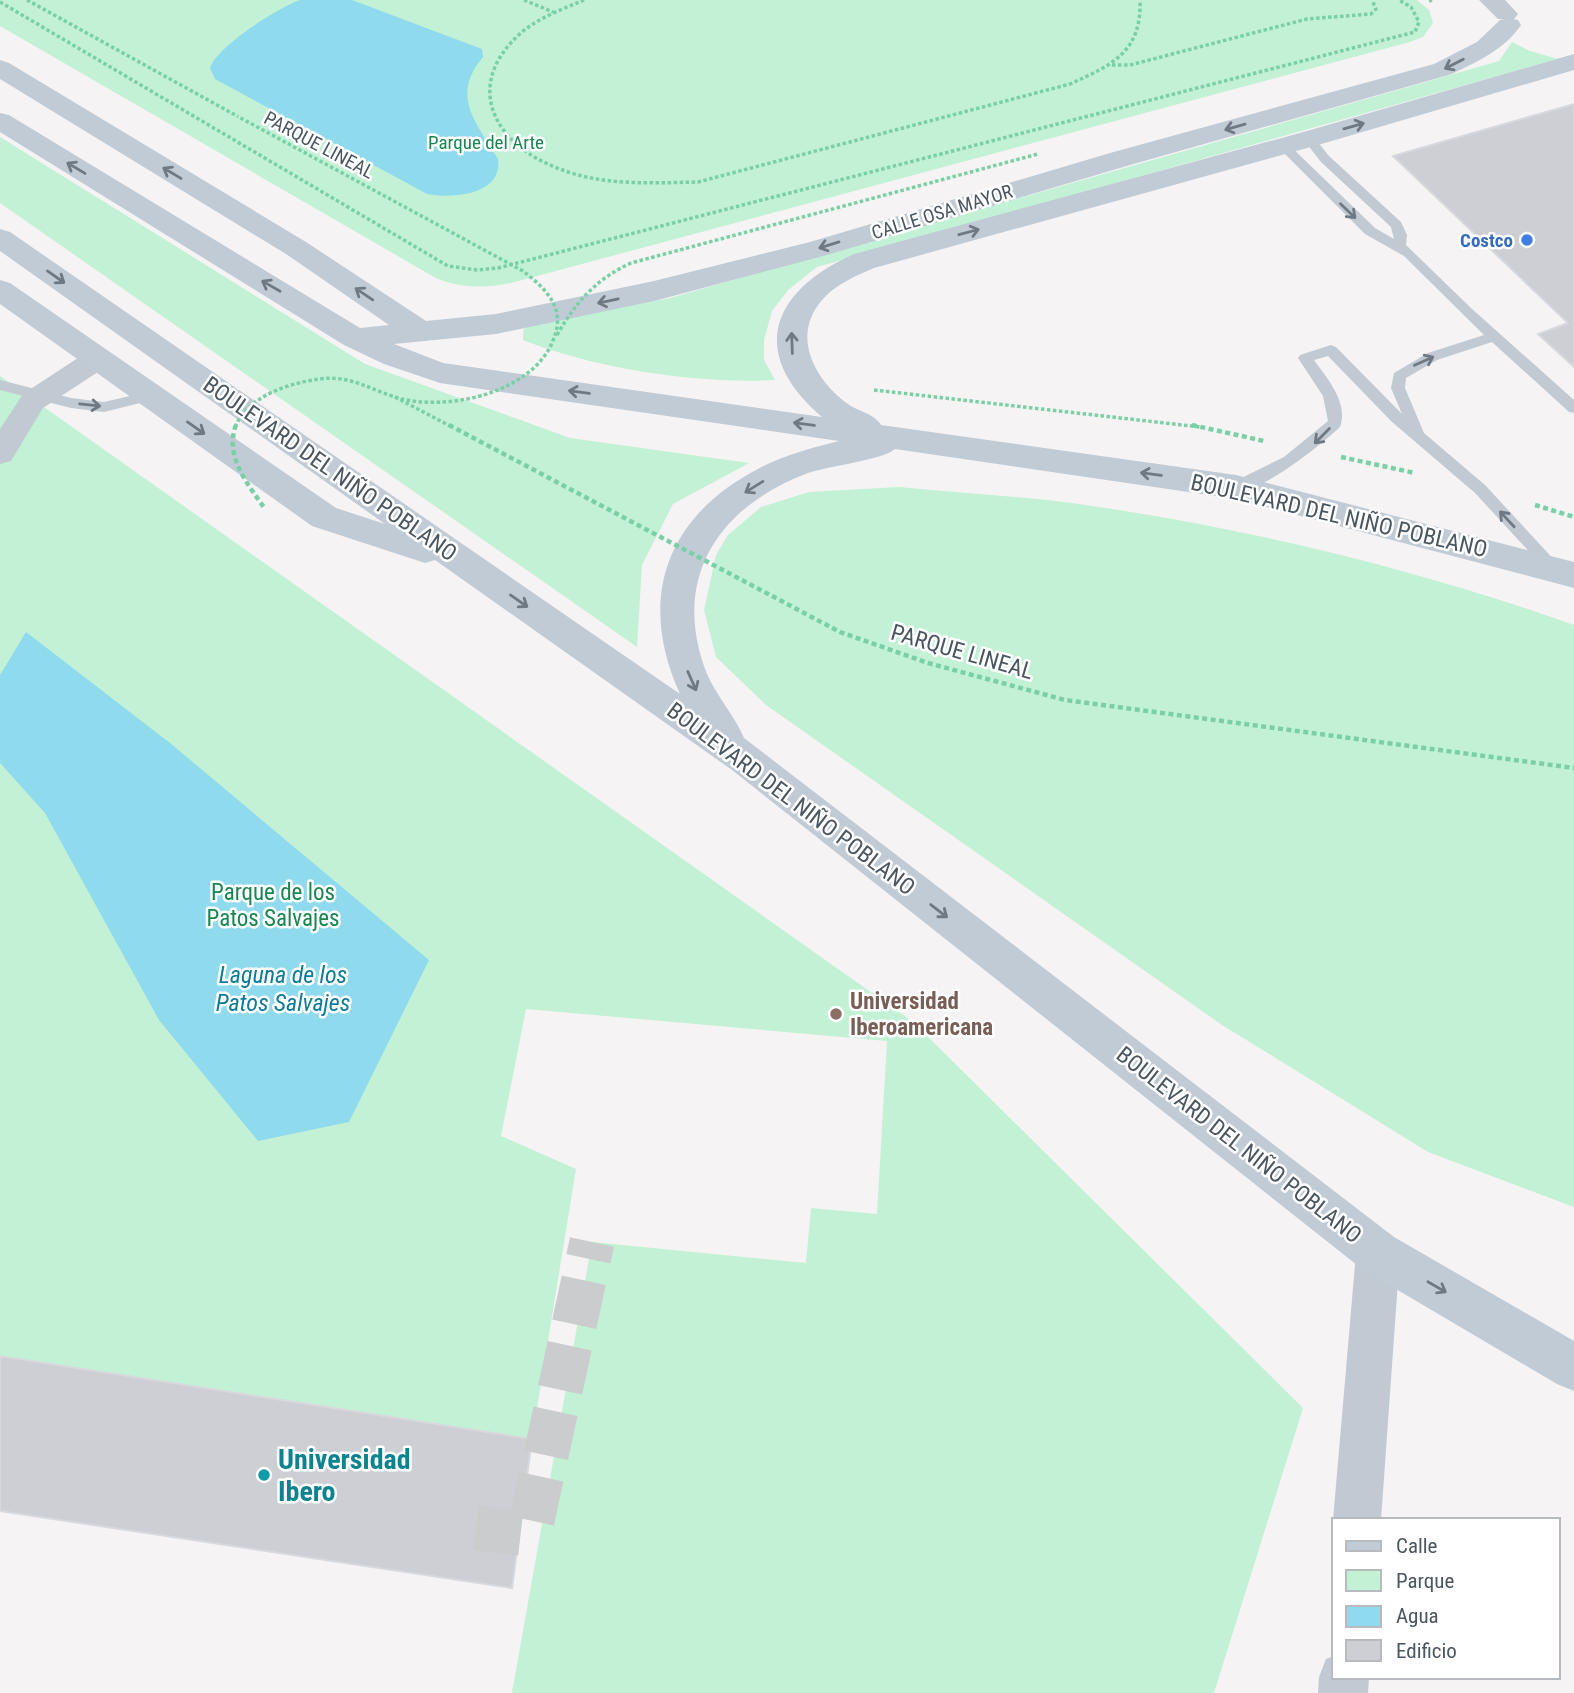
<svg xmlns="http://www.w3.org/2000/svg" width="1574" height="1693" font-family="'Roboto Condensed',sans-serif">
  <rect width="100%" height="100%" fill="#f5f3f3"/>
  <g fill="#c3f1d5">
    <path d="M0,0H1417L1429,10L1433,23L1423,37L1410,42L511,283C484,288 460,289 434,277L0,26Z"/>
    <path d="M1512,42L1530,51L1558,59L817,267L788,290L772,311L764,340V360L775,380C696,384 597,369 523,340L524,324L670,298L1499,61Z"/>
    <polygon points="0,137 365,364 570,438 749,463 673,504 642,565 637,647 0,203"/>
    <polygon points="0,376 913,1022 1303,1408 1214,1693 512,1693 592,1242 806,1263 811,1208 877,1214 887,1041 526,1009 501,1136 576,1169 532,1439 0,1356"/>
    <path d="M899,487C959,493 1019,496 1079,504C1247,528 1414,568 1574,625V1207L1428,1152L1222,1025L766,705L716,657L704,610L716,555L728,535L761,507L809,492Z"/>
  </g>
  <g fill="#90daee">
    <path d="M300,0H352L482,49L483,57C450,96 476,122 498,159C503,195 453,199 427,194L215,79L210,68C216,47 279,7 300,0Z"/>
    <polygon points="26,632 170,743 429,960 349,1122 258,1141 159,1020 45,813 0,763 0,675"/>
  </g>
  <g fill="#cdcfd5" stroke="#d7d9de" stroke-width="2">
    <polygon points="1574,104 1574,367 1538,334 1568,323 1393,156"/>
    <polygon points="0,1356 532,1439 512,1588 0,1511"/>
  </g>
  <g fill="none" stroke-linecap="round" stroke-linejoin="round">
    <polyline stroke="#caccce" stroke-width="45" stroke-dasharray="45 22" stroke-linecap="butt" points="476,1528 529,1534 592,1242"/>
    <g stroke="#7ad0a6" stroke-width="3.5" stroke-dasharray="3.5 2.5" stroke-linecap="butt">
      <polyline points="27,0 237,116"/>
      <polyline points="524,0 553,12"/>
      <path d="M584,0C563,9 540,17 522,32C461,85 494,145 560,169C603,186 652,183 698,182L1070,84C1112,65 1142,52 1140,0"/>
      <polyline points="1429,1 1432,0"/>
      <polyline points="0,2 448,266 477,270 498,268 1415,32 1419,22 1411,7 1399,0"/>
      <polyline points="1112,65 1130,65 1307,19 1371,14 1376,9 1372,0"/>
      <polyline points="874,390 1200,427"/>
    </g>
    <g stroke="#7ad0a6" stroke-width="4.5" stroke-dasharray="5 3.5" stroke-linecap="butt">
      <polyline points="1192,425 1264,441"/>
      <polyline points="1341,457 1415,473"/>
      <polyline points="1535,505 1574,517"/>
    </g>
    <g fill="#c1cad2" fill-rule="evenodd">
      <path d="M1309,135L1313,136L1329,156L1401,222L1407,235L1406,245L1471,308L1574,400V413L1569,412L1492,342L1437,360L1406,378L1405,388L1424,433L1485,485L1559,565L1562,569L1559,573H1549L1475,493L1391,421L1328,356L1314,360C1327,378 1349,403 1340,427C1322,444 1256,498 1231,491L1229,487L1231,483L1284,457L1328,421L1323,396L1298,358L1300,355L1331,345L1336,347L1402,414L1391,388L1394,373L1428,353L1484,335L1404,256L1365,234L1276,145L1286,142L1375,228L1394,239L1391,227L1321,162L1303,139Z"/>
      <polygon points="0,380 71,398 104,402 151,391 158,396 156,399 104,412 71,408 0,390"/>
    </g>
    <g fill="#c1cad2" fill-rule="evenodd">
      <polygon points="1479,0 1505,0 1518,14 1514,19 1498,19"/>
      <polygon points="97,349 107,352 111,359 107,366 43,408 11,461 0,464 0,429 23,394 87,352"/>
      <polygon points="1378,1231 1393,1238 1400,1253 1381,1520 1334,1520 1334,1522 1333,1520 1356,1253 1363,1238"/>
      <polygon points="1334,1656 1334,1677 1369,1677 1368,1693 1318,1693 1319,1677 1326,1659"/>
    </g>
    <path fill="#c1cbd6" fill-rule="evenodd" d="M1509,18L1518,20L1521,25C1504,50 1478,61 1452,74L1130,165L827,255L654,301L496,334L394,344L443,363L822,417C747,353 771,291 854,254L1300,133L1574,54V70L1318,145L874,268C856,276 836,284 823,299C791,334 813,377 845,402C856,411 874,413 881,425L1236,475L1574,562V588L1236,499L895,449C883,460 828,466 808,473C717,507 670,580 707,674C717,697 735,716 744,738L1394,1237L1574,1341V1391L1557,1384L1362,1269L732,770L435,560L425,563L312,526L0,304V280L10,283L336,508L385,524L0,251V229L10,232L680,694C637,600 665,517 758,469C783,455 812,448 839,441L440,383L384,364L344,345L0,132V113L9,115L360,328L389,325L286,254L0,79V60L9,63L306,242L426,321L496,314L654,281L810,242L1110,153L1434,64L1477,42L1500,20Z"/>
    <g stroke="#7ad0a6" stroke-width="3.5" stroke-dasharray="3.5 2.5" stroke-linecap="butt">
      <path d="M557,335C576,302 596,279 631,263L1038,154"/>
      <polyline points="395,397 452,427"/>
      <path d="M235,427C248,396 289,383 320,379C353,374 376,394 407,400C459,410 546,388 557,327C561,302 541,285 523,271L237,116"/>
    </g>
    <g stroke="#7ad0a6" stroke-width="4.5" stroke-dasharray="5 3.5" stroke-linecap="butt">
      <path d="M236,425C224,457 248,484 265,509"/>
      <polyline points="449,425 840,632 928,663 1065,700 1574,768"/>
    </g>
  </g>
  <defs><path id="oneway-shaft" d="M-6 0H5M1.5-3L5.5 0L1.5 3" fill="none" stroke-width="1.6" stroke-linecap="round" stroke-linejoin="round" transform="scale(1.75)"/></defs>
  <g stroke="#6e7984">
    <use href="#oneway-shaft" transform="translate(1454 64) rotate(153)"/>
    <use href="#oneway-shaft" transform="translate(1354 126) rotate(-16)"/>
    <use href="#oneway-shaft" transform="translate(1235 127) rotate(164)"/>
    <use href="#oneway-shaft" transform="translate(76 168) rotate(-149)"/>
    <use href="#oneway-shaft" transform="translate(172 173) rotate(-149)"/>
    <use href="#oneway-shaft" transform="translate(969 232) rotate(-15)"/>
    <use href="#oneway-shaft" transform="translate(829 245) rotate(163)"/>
    <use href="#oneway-shaft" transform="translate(56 277) rotate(35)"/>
    <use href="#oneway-shaft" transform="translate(271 286) rotate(-150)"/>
    <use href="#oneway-shaft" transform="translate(364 294) rotate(-146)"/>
    <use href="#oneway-shaft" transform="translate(608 301) rotate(168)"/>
    <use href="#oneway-shaft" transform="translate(792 343) rotate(-92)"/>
    <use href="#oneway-shaft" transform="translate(579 392) rotate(-172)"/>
    <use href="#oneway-shaft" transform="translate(804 424) rotate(-172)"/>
    <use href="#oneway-shaft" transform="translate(196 428) rotate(35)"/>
    <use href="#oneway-shaft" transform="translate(1151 474) rotate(-172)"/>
    <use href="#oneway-shaft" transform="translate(754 487) rotate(148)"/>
    <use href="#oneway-shaft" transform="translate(519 601) rotate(35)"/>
    <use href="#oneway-shaft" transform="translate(692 681) rotate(66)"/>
    <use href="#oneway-shaft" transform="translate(939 911) rotate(38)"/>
    <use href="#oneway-shaft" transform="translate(1437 1287) rotate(30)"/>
  </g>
  <g stroke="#6e7983">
    <use href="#oneway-shaft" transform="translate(1348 211) rotate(44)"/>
    <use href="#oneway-shaft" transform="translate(1424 361) rotate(-24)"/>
    <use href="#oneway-shaft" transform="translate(90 405) rotate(6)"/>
    <use href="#oneway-shaft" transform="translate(1322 436) rotate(135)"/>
    <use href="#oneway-shaft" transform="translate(1507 519) rotate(-133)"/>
  </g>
  <circle fill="#3f7fe0" stroke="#fff" stroke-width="2.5" cx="1527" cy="240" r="7"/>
  <circle fill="#8d6e63" stroke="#fff" stroke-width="2.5" cx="836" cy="1014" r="7"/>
  <circle fill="#0f9aa8" stroke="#fff" stroke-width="2.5" cx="264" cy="1475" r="7"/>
  <g text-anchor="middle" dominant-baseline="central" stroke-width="5" stroke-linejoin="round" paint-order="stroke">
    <g font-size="19" fill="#17864f" stroke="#fff">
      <text x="486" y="142">Parque del Arte</text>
    </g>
    <g font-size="19" fill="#4a5661" stroke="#fff">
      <text transform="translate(319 145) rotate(28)">PARQUE LINEAL</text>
      <text transform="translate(942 212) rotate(-17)">CALLE OSA MAYOR</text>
    </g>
    <g font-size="19" font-weight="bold" fill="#366cbe" stroke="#fff" text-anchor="end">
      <text x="1513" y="240">Costco</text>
    </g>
    <g font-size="23" fill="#4a5661" stroke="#fff">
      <text transform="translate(330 469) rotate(35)">BOULEVARD DEL NIÑO POBLANO</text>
      <text transform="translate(1339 516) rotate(13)">BOULEVARD DEL NIÑO POBLANO</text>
      <text transform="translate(962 652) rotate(16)">PARQUE LINEAL</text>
      <text transform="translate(791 799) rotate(37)">BOULEVARD DEL NIÑO POBLANO</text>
      <text transform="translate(1239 1145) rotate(38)">BOULEVARD DEL NIÑO POBLANO</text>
    </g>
    <g font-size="23" fill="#17864f" stroke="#fff">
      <text x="273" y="892">Parque de los<tspan x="273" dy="26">Patos Salvajes</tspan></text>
    </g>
    <g font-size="23" font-weight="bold" fill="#785e54" stroke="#fff" text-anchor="start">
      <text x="850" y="1001">Universidad<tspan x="850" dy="26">Iberoamericana</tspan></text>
    </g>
    <g font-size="24" font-style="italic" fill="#0c7c9b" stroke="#fff">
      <text x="283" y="975">Laguna de los<tspan x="283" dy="28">Patos Salvajes</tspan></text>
    </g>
    <g font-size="28" font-weight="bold" fill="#0d838f" stroke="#fff" text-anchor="start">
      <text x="278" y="1459">Universidad<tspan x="278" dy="32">Ibero</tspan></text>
    </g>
  </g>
  <rect x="1332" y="1518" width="228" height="161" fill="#ffffff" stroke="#b7bbc0" stroke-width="2"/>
  <rect x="1346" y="1541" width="35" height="10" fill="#c1cbd6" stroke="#b7bbc0" stroke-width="2"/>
  <text x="1396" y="1553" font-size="21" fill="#4a5661">Calle</text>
  <rect x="1346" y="1570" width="35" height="21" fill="#c3f1d5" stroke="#b7bbc0" stroke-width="2"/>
  <text x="1396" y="1588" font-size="21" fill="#4a5661">Parque</text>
  <rect x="1346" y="1606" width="35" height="21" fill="#90daee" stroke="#b7bbc0" stroke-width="2"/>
  <text x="1396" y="1623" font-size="21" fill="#4a5661">Agua</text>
  <rect x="1346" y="1640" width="35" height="21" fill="#cdcfd5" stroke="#b7bbc0" stroke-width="2"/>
  <text x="1396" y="1658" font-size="21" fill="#4a5661">Edificio</text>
</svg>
